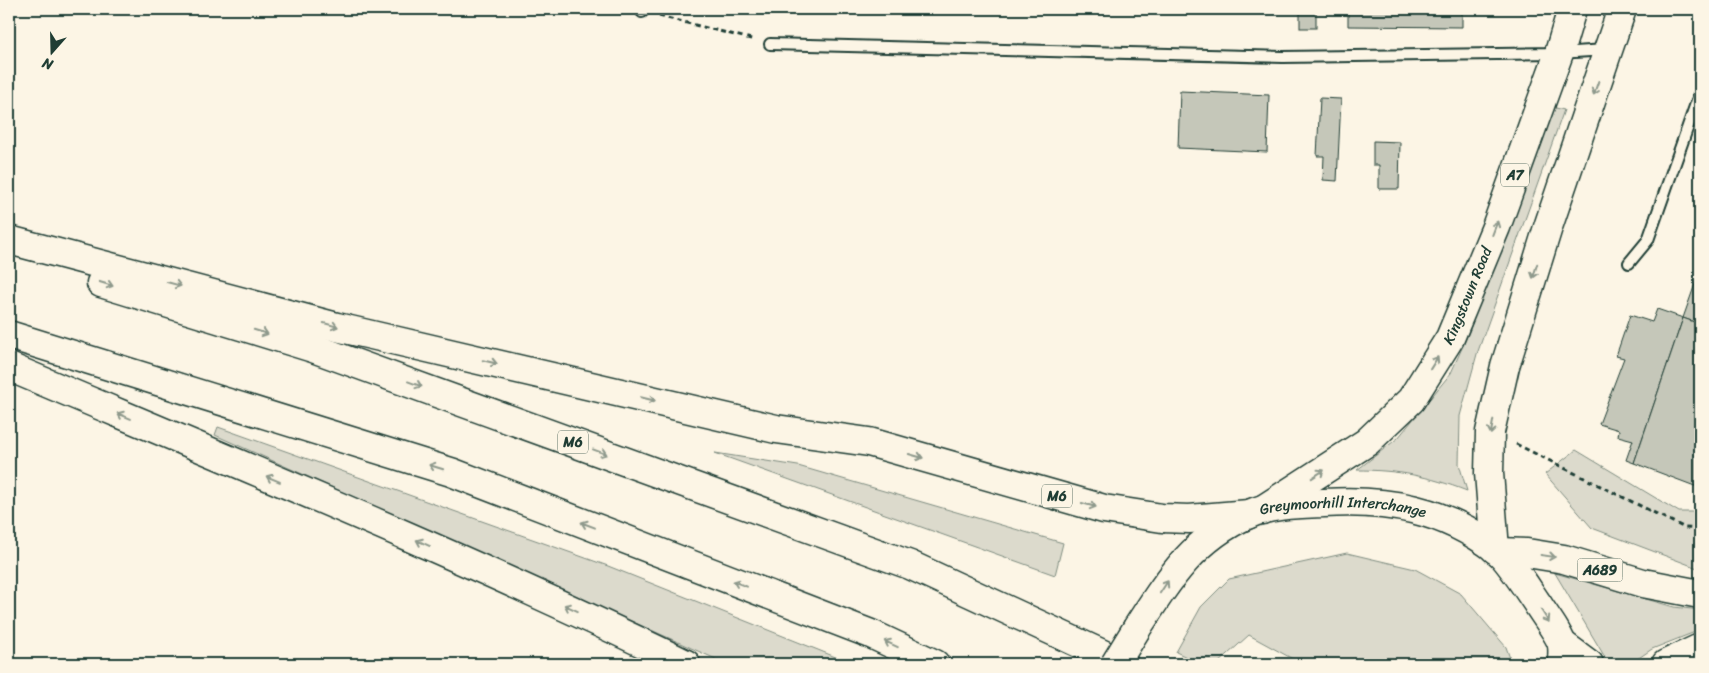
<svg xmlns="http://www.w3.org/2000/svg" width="1709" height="673" font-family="Sriracha,sans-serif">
  <rect width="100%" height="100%" fill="#fcf5e5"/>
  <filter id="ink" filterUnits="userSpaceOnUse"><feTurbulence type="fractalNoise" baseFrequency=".02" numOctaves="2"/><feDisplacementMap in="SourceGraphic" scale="10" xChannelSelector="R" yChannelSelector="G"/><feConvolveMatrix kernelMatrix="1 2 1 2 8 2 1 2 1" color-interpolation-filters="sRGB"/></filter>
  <g filter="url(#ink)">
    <g fill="#dcdacc" stroke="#7e8c80">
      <path d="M1548,106L1564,110L1477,354L1460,416L1459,464L1467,491C1428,476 1398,470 1357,470L1398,438L1451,373L1469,332Z"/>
      <polygon points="218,427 608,566 853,664 727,664 215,435"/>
      <polygon points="1576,450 1679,512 1700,512 1700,569 1592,528 1545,474"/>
      <polygon points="715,453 798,466 1063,543 1055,575"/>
      <polygon points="1347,553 1415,569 1461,594 1506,647 1512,664 1302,664 1249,635 1217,664 1201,664 1176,652 1201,607 1229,579"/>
      <polygon points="1555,573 1674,607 1700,610 1700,630 1652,649 1630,664 1609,664"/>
    </g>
    <g fill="#c5c7b9" stroke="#1f3d34">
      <rect x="1300" y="9" width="16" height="19"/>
      <polygon points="1348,9 1462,9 1462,27 1348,26"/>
      <polygon points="1180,91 1269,95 1267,152 1178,148"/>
      <polygon points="1320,98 1341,99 1337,181 1323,180 1324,156 1317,156"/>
      <polygon points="1373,141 1400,142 1399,189 1379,189 1379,165 1373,165"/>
      <polygon points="1700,270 1700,324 1683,318"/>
      <polygon points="1657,309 1683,318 1634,463 1626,460 1633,440 1618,436 1619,430 1599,424 1624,358 1616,356 1630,315 1652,322"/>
      <polygon points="1683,318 1700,324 1700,488 1634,463"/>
    </g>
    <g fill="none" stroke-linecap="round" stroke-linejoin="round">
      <g stroke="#1f3d34" stroke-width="14">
        <g id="lane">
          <polyline points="642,12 644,9"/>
          <polyline points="770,44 1283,57 1559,53 1606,50"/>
          <polyline points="1629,263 1648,240 1700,92"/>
        </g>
      </g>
      <g stroke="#1f3d34" stroke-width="31">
        <g id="primary">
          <path id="s1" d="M1262,510L1367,442L1411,400L1450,338L1496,227L1559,53L1572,9"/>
          <polyline points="1495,549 1489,473 1490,432 1505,366 1549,224 1622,9"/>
        </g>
      </g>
      <g stroke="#1f3d34" stroke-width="31">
        <g id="highway">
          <polyline points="9,240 337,327 776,429 869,442 1104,509 1162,518 1189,519 1249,514"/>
          <polyline points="101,283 313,348 910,565 1124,664"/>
          <polyline points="9,335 451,472 871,634 935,664"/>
          <path d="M9,367C236,463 464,556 686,664"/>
          <polyline points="1499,552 1527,553 1564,559 1643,583 1700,594"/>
          <path id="s2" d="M1137,628C1168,580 1194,538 1249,514C1272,504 1300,504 1324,503C1388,499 1443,509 1496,549C1508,558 1528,590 1537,603C1543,613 1560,635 1562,645C1563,651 1562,658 1562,664"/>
          <polyline points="1562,644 1589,664"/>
          <polyline points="1666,664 1700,648"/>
        </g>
      </g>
      <g stroke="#1f3d34" stroke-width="3" stroke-dasharray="5 4" stroke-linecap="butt">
        <polyline points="659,16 755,40"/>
        <polyline points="1516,444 1685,528 1700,529"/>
      </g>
      <use href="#lane" stroke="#fcf5e5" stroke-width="10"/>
      <use href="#primary" stroke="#fcf5e5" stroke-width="28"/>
      <use href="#highway" stroke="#fcf5e5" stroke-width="28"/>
      <g stroke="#1f3d34" stroke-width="31" stroke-linecap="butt">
        <polyline id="highway-bridge" points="1115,664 1137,628"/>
      </g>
      <use href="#highway-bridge" stroke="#fcf5e5" stroke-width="28"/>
    </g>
    <defs><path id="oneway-shaft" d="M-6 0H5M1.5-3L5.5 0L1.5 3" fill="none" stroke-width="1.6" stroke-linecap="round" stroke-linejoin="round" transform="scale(1.25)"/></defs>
    <g stroke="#8e998c">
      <use href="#oneway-shaft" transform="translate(1596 88) rotate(109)"/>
      <use href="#oneway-shaft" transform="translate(1495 228) rotate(-69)"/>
      <use href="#oneway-shaft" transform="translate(1535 271) rotate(107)"/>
      <use href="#oneway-shaft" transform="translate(106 284) rotate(17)"/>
      <use href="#oneway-shaft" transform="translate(174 284) rotate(15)"/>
      <use href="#oneway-shaft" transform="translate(331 325) rotate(15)"/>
      <use href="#oneway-shaft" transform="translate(261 332) rotate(17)"/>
      <use href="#oneway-shaft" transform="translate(490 362) rotate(13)"/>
      <use href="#oneway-shaft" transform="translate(1434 363) rotate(-58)"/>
      <use href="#oneway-shaft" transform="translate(415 384) rotate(20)"/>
      <use href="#oneway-shaft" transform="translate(648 399) rotate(13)"/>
      <use href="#oneway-shaft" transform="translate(124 416) rotate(-157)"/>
      <use href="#oneway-shaft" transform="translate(1492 427) rotate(100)"/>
      <use href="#oneway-shaft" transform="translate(600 452) rotate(20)"/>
      <use href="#oneway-shaft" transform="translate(916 456) rotate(16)"/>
      <use href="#oneway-shaft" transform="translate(436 467) rotate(-163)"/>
      <use href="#oneway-shaft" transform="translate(1318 474) rotate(-33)"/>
      <use href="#oneway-shaft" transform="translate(273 479) rotate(-157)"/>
      <use href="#oneway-shaft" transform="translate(1089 505) rotate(16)"/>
      <use href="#oneway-shaft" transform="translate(588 525) rotate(-159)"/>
      <use href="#oneway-shaft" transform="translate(423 543) rotate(-156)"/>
      <use href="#oneway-shaft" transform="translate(1548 556) rotate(8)"/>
      <use href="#oneway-shaft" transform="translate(740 584) rotate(-159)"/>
      <use href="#oneway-shaft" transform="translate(1164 587) rotate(-57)"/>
      <use href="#oneway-shaft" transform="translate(571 608) rotate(-155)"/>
      <use href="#oneway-shaft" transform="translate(1545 616) rotate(58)"/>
      <use href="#oneway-shaft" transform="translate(891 644) rotate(-155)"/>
    </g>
  </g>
  <g text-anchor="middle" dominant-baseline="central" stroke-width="4" stroke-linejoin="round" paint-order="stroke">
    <g fill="#fcf5e5" stroke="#617469" stroke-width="1">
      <rect x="1501" y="163.5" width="28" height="23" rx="4"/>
      <rect x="558" y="430.5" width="30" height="23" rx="4"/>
      <rect x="1042" y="484.5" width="30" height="23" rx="4"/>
      <rect x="1577.5" y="558.5" width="45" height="23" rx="4"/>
    </g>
    <g font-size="14" font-weight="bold" fill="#1f3d34">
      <text x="1515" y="175">A7</text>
      <text x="573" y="442">M6</text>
      <text x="1057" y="496">M6</text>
      <text x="1600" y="570">A689</text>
    </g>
    <g font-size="15" fill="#1f3d34" stroke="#fcf5e5">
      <text stroke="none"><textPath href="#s1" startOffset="305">Kingstown Road</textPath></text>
      <text stroke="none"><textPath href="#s2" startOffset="258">Greymoorhill Interchange</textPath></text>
    </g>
  </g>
  <rect width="1709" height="673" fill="none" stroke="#fcf5e5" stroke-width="30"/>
  <rect x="15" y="15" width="1679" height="643" fill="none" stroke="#1f3d34" stroke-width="2" filter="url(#ink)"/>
  <g transform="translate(52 52) rotate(200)" stroke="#fcf5e5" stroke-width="4" paint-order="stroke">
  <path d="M0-4L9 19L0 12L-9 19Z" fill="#1f3d34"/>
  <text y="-8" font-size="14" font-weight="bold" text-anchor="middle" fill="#1f3d34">N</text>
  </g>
</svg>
